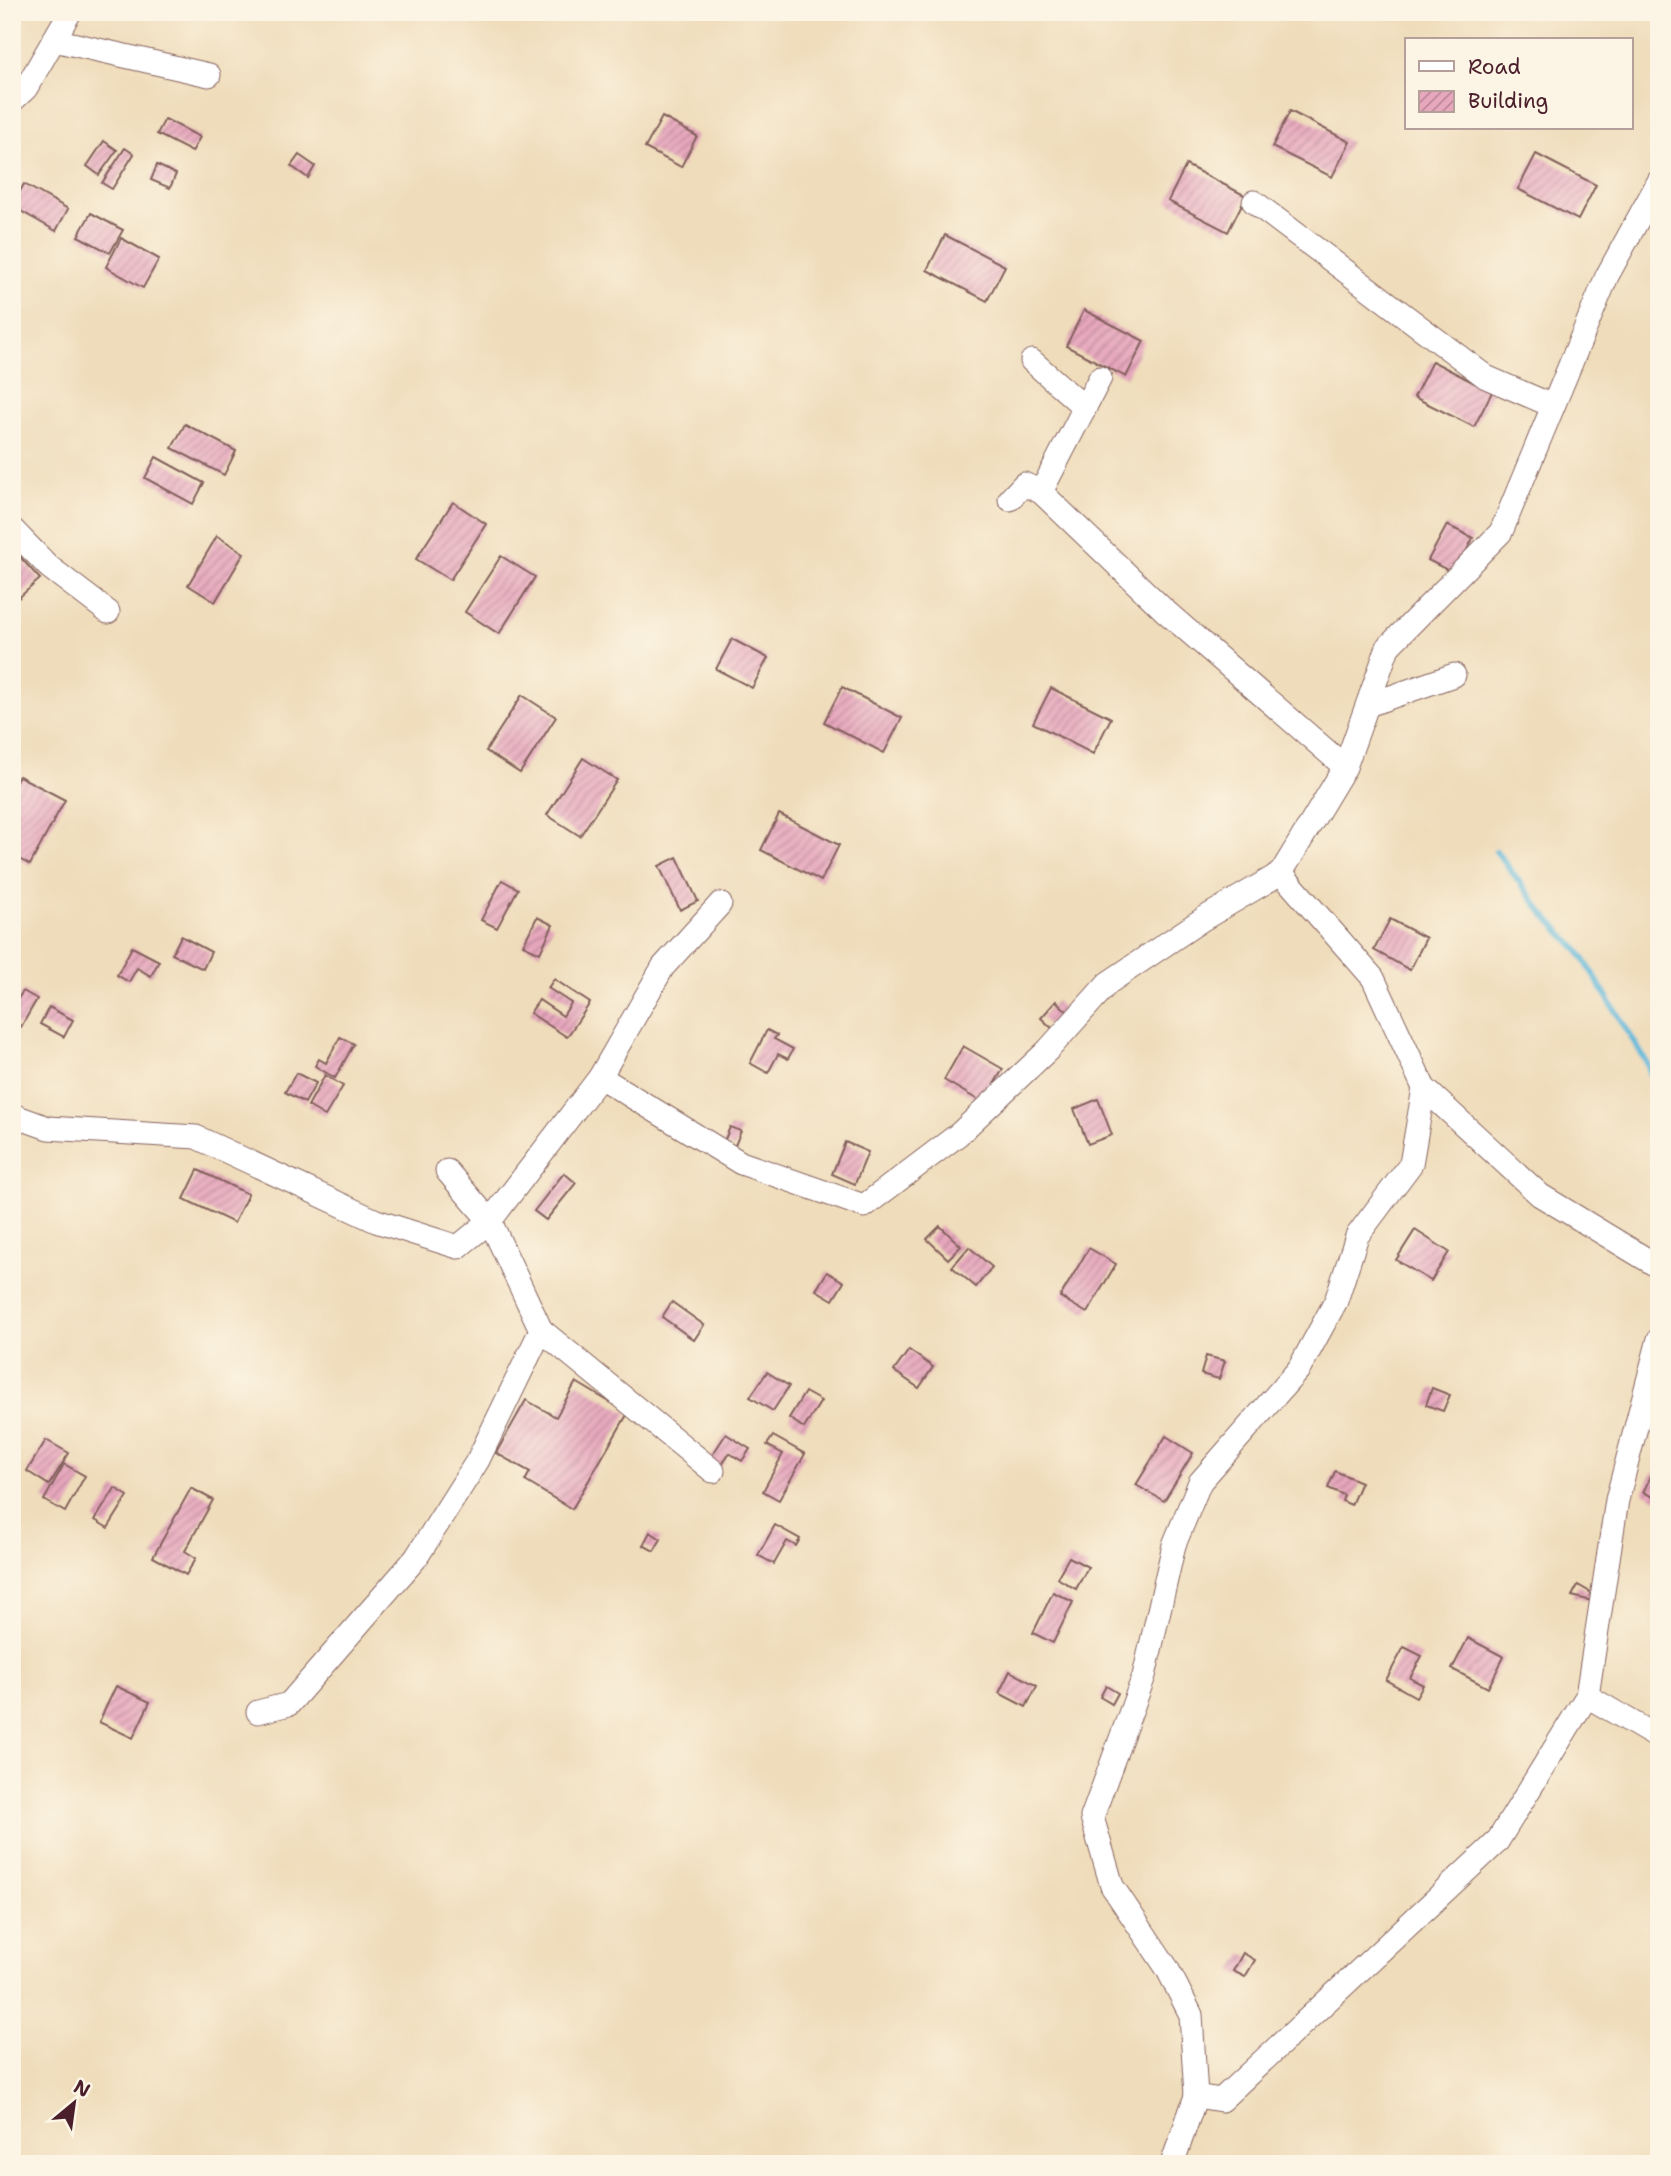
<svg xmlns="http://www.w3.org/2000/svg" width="1671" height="2176" font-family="'Shantell Sans',sans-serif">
  <defs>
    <pattern id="building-hatch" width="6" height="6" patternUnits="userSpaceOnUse" patternTransform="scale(1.75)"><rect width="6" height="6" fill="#e7a7bd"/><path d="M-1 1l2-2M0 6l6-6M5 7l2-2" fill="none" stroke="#bd879a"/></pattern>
  </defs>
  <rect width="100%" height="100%" fill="#fcf5e5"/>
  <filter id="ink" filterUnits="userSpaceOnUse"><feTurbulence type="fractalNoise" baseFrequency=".0143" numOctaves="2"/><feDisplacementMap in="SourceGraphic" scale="14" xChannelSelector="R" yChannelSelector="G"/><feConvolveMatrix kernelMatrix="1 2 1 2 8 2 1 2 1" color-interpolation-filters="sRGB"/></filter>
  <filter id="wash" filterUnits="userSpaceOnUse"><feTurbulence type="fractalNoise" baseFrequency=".00686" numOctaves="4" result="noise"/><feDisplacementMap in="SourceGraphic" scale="28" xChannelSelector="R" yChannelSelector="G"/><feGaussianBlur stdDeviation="1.57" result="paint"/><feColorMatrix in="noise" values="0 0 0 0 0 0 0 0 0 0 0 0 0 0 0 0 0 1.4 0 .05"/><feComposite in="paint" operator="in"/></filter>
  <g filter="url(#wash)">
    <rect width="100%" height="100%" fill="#efdcba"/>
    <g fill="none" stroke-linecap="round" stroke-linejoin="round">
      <polyline stroke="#5cb7da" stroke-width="6" points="1496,851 1543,913 1579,951 1647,1063 1659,1097"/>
    </g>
    <g id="blocks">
      <g fill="url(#building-hatch)">
        <polygon points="1290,111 1350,142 1332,177 1272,147"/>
        <polygon points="662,117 697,136 681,167 645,148"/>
        <polygon points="165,119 200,137 192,152 157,134"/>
        <polygon points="104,141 117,150 99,175 87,166"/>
        <polygon points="125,148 134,154 112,189 102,183"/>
        <polygon points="1536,154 1596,185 1578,220 1518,189"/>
        <polygon points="299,155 315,166 308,178 291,166"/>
        <polygon points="157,165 176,174 170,188 151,180"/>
        <polygon points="1186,165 1246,196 1228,232 1168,201"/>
        <polygon points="24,184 68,209 56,231 12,206"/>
        <polygon points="91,213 123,230 110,253 78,236"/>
        <polygon points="945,235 1005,266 987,301 927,270"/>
        <polygon points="121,238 159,259 143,288 106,267"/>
        <polygon points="1084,310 1144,341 1126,377 1066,346"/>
        <polygon points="1432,361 1492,392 1474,427 1414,397"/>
        <polygon points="185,424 236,451 224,475 172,448"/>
        <polygon points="156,457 204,483 193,504 145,478"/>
        <polygon points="453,502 486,524 450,580 416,559"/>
        <polygon points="1447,525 1473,538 1455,574 1428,560"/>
        <polygon points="217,536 244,553 215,602 188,585"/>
        <polygon points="12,548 40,579 14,602 12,600"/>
        <polygon points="501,556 535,577 499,634 465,612"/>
        <polygon points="732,639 768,658 752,688 716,669"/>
        <polygon points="842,687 902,718 884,753 824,722"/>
        <polygon points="1051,688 1111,718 1093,754 1033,723"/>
        <polygon points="522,695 556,717 520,773 486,751"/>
        <polygon points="583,758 617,780 580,836 547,815"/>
        <polygon points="19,776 65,800 30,865 12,855 12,788"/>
        <polygon points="779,814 839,845 821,881 761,850"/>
        <polygon points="677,857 698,901 680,910 659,866"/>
        <polygon points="502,880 518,889 497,928 481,920"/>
        <polygon points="537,917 553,925 540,953 523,945"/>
        <polygon points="1390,919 1426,938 1410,970 1374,950"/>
        <polygon points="181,936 211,952 203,969 172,954"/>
        <polygon points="132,947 159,961 151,976 137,968 129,982 117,975"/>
        <polygon points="554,979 590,1003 567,1037 530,1013 539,1000 563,1016 571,1003 548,988"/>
        <polygon points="23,991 37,999 21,1027 12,1022 12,1008"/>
        <polygon points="1056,1001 1071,1015 1055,1031 1041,1018"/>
        <polygon points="49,1007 73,1020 64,1037 40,1024"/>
        <polygon points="767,1030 777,1035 774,1039 793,1049 788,1059 778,1054 768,1073 750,1063"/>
        <polygon points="340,1037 354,1044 335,1078 315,1066 319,1059 326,1063"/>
        <polygon points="963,1046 1003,1069 983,1103 944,1080"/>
        <polygon points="296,1073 316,1083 305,1103 285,1092"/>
        <polygon points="325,1075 343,1086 325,1116 308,1106"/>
        <polygon points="1098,1099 1112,1135 1088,1144 1074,1109"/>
        <polygon points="730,1127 741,1131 734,1148 723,1144"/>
        <polygon points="845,1142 868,1152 855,1184 832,1174"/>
        <polygon points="198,1170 248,1194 234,1223 184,1199"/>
        <polygon points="564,1173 576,1183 546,1220 534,1211"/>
        <polygon points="940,1226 961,1246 948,1259 927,1239"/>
        <polygon points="1415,1230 1449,1252 1431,1281 1396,1260"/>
        <polygon points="969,1247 992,1267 976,1287 952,1267"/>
        <polygon points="1089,1248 1116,1264 1087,1313 1060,1297"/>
        <polygon points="827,1272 844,1282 833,1300 816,1290"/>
        <polygon points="672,1302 704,1325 694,1340 662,1317"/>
        <polygon points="909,1350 933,1367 919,1388 894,1371"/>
        <polygon points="1206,1356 1225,1361 1219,1379 1201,1374"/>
        <polygon points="767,1372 789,1386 773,1411 750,1397"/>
        <polygon points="576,1382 628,1413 572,1509 525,1481 530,1472 496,1453 526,1400 556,1417"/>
        <polygon points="1432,1388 1450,1395 1443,1411 1426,1405"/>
        <polygon points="805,1392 821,1401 804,1428 789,1418"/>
        <polygon points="726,1434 750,1449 742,1461 729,1453 721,1467 709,1460"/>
        <polygon points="773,1436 805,1454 779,1500 763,1491 783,1454 767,1445"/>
        <polygon points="1166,1436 1193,1453 1164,1501 1136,1485"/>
        <polygon points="46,1440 69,1453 49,1485 27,1471"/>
        <polygon points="64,1464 85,1476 65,1512 44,1500"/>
        <polygon points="1335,1471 1361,1482 1351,1505 1342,1501 1344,1495 1328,1488"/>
        <polygon points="1653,1472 1659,1475 1659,1500 1643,1492"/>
        <polygon points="115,1488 128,1496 108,1528 95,1520"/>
        <polygon points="191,1488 213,1500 185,1551 196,1558 186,1575 153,1557"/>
        <polygon points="775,1525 800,1539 796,1546 787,1541 774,1564 758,1555"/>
        <polygon points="650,1532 661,1539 654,1551 643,1545"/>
        <polygon points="1069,1557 1088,1567 1076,1589 1057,1578"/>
        <polygon points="1578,1585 1595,1595 1592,1601 1572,1596"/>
        <polygon points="1053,1592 1073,1602 1053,1643 1033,1633"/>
        <polygon points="1468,1638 1504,1657 1488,1688 1452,1669"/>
        <polygon points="1404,1647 1422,1656 1410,1678 1423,1685 1416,1697 1386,1680"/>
        <polygon points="1010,1671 1037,1686 1026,1707 999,1693"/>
        <polygon points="116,1686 150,1702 133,1738 99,1722"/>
        <polygon points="1106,1686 1118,1693 1112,1704 1100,1697"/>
        <polygon points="1243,1953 1255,1960 1245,1977 1233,1971"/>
      </g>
    </g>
  </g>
  <g filter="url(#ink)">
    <use href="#blocks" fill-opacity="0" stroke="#84615d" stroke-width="2"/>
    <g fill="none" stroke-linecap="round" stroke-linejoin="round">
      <g stroke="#84615d" stroke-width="25">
        <g id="street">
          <polyline points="54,40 209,75"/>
          <polyline points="12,101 26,88 70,12"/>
          <polyline points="1254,202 1486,377 1553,406"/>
          <polyline points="1032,361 1085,408"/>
          <polyline points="1100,378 1041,492 1164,610 1345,767"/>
          <polyline points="1010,499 1024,484 1041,492"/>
          <polyline points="12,529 49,567 108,612"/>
          <polyline points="1368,705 1454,675"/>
          <polyline points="1281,873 1373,978 1424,1088 1540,1195 1659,1267"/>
          <polyline points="600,1077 741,1163 864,1206 959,1134 1048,1050 1108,983 1203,919 1281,873 1345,767 1388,647 1501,532 1607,276 1659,181"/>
          <polyline points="12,1115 48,1128 196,1137 376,1221 458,1247 490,1221 600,1077 663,967 720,904"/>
          <polyline points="447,1171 490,1221 541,1330"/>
          <polyline points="1587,1696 1659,1738"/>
          <polyline points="258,1712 289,1704 416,1558 478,1460 541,1330 713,1471"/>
          <polyline points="1196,2096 1221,2100 1497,1842 1587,1696 1617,1500 1659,1339"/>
          <polyline points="1172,2164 1196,2096 1191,2015 1167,1968 1112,1886 1092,1817 1144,1676 1174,1545 1200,1482 1299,1369 1336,1301 1357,1236 1411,1164 1424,1088"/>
        </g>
      </g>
      <use href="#street" stroke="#fff" stroke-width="23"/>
    </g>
  </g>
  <rect width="1671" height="2176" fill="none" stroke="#fcf5e5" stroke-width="42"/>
  <rect x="1405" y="38" width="228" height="91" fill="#fcf5e5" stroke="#b59f9b" stroke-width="2"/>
  <rect x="1419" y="61" width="35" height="10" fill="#ffffff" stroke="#b59f9b" stroke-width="2"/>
  <text x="1468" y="74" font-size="21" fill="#4a1f2b">Road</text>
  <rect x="1419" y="91" width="35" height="21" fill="url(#building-hatch)" stroke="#b59f9b" stroke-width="2"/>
  <text x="1468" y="108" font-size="21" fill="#4a1f2b">Building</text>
  <g transform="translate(74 2103) rotate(29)" stroke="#fcf5e5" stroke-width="5" paint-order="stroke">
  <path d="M0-5L12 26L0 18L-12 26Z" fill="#4a1f2b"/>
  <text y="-10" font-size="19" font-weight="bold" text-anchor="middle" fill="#4a1f2b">N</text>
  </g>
</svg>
